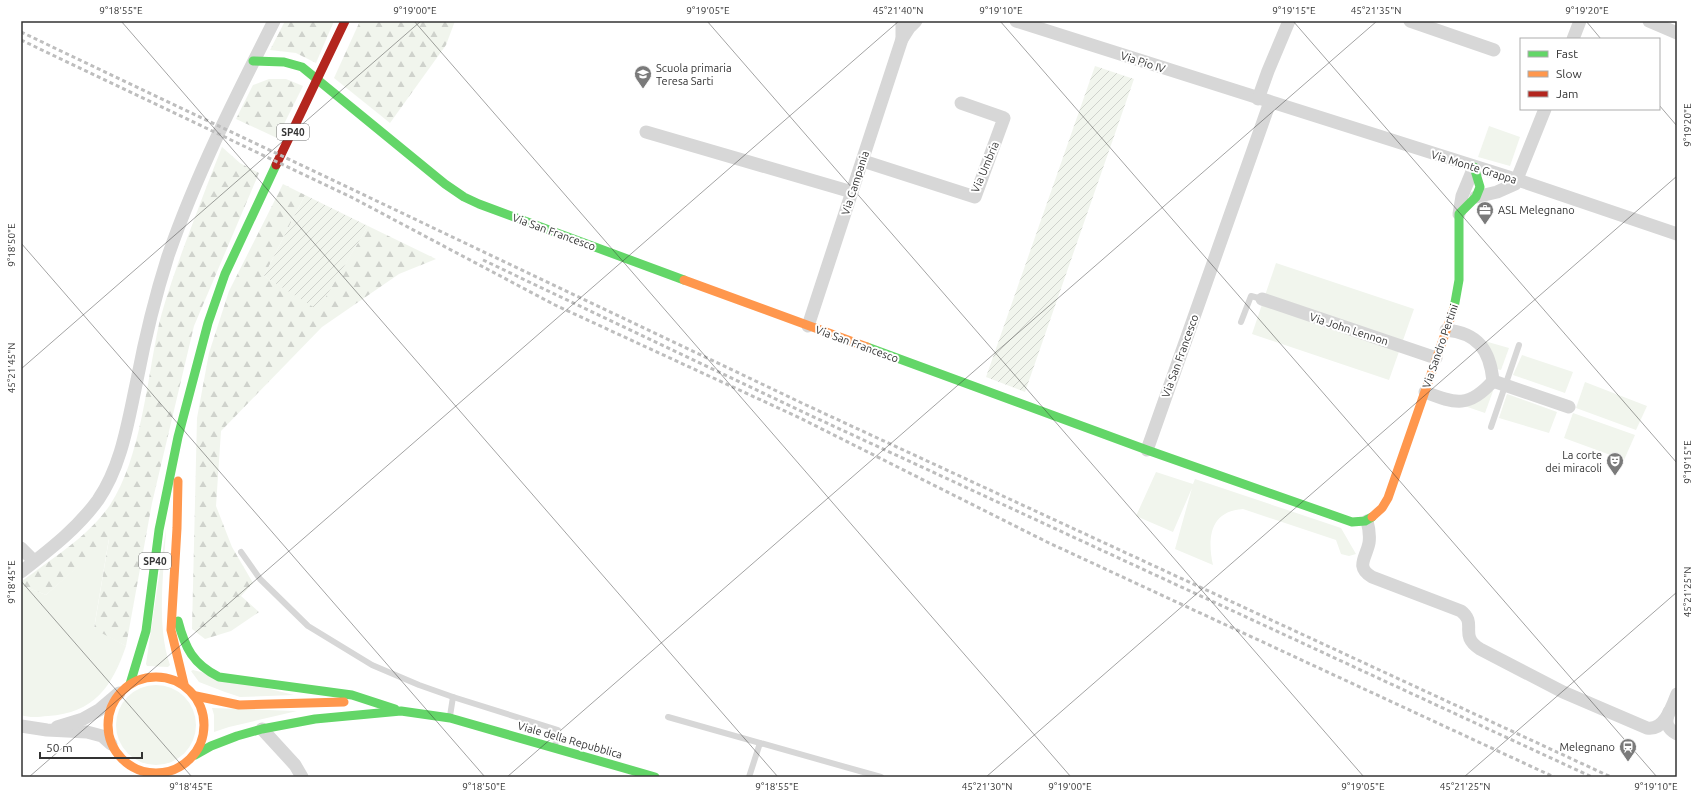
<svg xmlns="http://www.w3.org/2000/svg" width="1698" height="798" font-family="Ubuntu,sans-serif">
  <defs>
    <pattern id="forest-firs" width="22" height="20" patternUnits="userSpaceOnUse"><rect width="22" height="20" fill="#f1f5ed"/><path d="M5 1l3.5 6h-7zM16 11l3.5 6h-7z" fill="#cfd2cc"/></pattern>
    <pattern id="garden-furrows" width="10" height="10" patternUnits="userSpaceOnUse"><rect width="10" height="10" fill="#f1f5ed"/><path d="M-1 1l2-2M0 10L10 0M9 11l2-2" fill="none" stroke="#cfd2cc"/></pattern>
  </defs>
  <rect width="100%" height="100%" fill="#fff"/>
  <g fill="#f1f5ed">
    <polygon points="1489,126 1520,137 1510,166 1478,157"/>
    <polygon points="1276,263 1414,309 1389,380 1252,334"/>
    <polygon points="1467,336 1509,348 1501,370 1492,368"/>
    <polygon points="1522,355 1573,372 1565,393 1513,375"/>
    <polygon points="1585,382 1647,406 1636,430 1576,408"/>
    <polygon points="1486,389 1493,391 1485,413 1450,401"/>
    <polygon points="1507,394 1557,412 1549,433 1499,418"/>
    <polygon points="1573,413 1635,435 1624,460 1564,438"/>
    <path d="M1156,472L1193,484L1195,479L1341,528L1356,554L1349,556L1341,554L1336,540L1243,509C1210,511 1207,538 1213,565L1175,549L1192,488L1173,532L1136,516Z"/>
    <path d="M166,529C164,572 156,625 170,665L168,667L147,666L146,664Z"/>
    <path d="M109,538L94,628L126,646C112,687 94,713 48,716C38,717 30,718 21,715V585L46,595Z"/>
    <polygon points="193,670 294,695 240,697 225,692 199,682 191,671"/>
    <circle cx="156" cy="725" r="40"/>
    <polygon points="212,708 297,711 229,727 214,732 214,715"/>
  </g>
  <g fill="url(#forest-firs)">
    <polygon points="285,21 334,21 316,63 296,53 270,50"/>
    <polygon points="360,21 455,21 446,45 390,123 334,78"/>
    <polygon points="269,79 286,79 303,86 277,138 236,119 253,85"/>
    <path d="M222,147L240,163L259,173L194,326L152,503L126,646L94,629L109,539L46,595L21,585V582C51,559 88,537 110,505C141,458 147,379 159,324C165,300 174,275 182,252C195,217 208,182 222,147Z"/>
    <polygon points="283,184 305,195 264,276 318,309 368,226 436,259 399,274 322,327 221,431 216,506 232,547 253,583 241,596 259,612 231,631 205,639 192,629 197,418 209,353 229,291"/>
  </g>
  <g fill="url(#garden-furrows)">
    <polygon points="1095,66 1134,79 1025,392 986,377"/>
    <polygon points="305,195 368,226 318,310 264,276"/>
  </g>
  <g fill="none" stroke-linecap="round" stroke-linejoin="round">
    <g stroke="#d7d7d7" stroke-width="6">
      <polyline points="1241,322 1251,296 1262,299"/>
      <polyline points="1491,427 1519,345"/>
      <polyline points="241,552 260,579 308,626 372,665 419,685 453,697 558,730 555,746"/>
      <polyline points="450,716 453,697"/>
      <polyline points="668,717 881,777"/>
      <polyline points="749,777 760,743"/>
    </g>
    <g stroke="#d7d7d7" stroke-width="13">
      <polyline points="1016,21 1518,180 1677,234"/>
      <polyline points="1410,21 1494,50"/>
      <polyline points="1649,21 1677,33"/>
      <polyline points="902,39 909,28 916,21"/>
      <polyline points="1573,39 1580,21"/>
      <polyline points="1258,99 1268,71 1289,21"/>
      <polyline points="646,132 852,192"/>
      <polyline points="863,161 975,197 1004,118 961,103"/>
      <polyline points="1476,197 1497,192 1515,184 1545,109"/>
      <polyline points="1459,214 1462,196 1474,167"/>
      <polyline points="1262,299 1436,358"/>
      <polyline points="808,326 902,39 902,21"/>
      <polyline points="1493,381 1569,407"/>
      <path d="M1425,392C1456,404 1469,408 1493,381C1490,350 1478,333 1446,330"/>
      <polyline points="1147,450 1270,102"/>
      <path d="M1367,521C1369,528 1370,536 1369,543C1366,558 1355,567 1372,577L1461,611C1478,624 1458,635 1480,649L1563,692L1647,728C1664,731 1672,707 1677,694"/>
      <polyline points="21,548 34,561"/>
      <path d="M21,572C49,550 77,529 98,500C122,465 128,421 137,380C145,338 155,297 168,256C196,175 235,98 274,21"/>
      <path d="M1669,712C1665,723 1667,729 1677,734"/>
      <polyline points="21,726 47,730 87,732 102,736 111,744"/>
      <polyline points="57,727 83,719 99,710 119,693"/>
      <polyline points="262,729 295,765 302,777"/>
    </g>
    <g stroke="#63d668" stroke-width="9">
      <polyline points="253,61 284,62 302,67 445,184 464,197 479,204 684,280"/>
      <polyline points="1454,308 1459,280 1459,214 1476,197 1480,187 1474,167"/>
      <polyline points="867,347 1147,450 1352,522 1365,521 1372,517"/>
      <path d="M178,621C185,648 193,664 219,677L352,695L395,709"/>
      <polyline points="130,684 146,631 159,530 178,437 208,323 225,274 276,165"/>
      <polyline points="195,755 211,746 237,736 262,729 315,719 401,711 450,718 655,777"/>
    </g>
    <g stroke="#ff974d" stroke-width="9">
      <polyline points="684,280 867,347"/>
      <polyline points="178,481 177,528 171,630 184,684"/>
      <polyline points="1372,517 1382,508 1388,498 1454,308"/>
      <circle cx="156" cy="725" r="48"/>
      <polyline points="196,696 239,705 344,702"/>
    </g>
    <polyline stroke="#b3261e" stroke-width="9" points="276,165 345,21"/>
    <g stroke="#bebebe" stroke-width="3" stroke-dasharray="4 3" stroke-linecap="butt">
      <polyline points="21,32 806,405 1611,777"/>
      <polyline points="21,40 353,198 555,305 800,418 1047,542 1554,777"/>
      <polyline points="483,260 803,412 1592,777"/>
    </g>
  </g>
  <path fill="none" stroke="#333" stroke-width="1" stroke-opacity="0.45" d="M121,21L778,777M414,21L1071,777M707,21L1364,777M1000,21L1657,777M1293,21L1677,463M1586,21L1601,39M1659,105L1677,126M21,243L485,777M21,369L421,21M21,581L192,777M29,777L899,21M507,777L1377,21M986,777L1677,176M1464,777L1677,592"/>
  <defs>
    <g id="school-pin" transform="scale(0.9)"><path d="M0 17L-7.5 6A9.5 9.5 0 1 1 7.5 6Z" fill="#7a7a7a" stroke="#fff"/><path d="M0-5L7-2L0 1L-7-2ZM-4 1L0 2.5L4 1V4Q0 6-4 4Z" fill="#fff"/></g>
    <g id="office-pin" transform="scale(0.9)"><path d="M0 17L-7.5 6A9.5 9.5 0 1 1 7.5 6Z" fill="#7a7a7a" stroke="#fff"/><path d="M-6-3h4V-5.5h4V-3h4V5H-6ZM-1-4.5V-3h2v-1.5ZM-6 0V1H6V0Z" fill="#fff"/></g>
    <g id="theatre-pin" transform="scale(0.9)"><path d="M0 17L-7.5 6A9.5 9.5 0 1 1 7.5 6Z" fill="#7a7a7a" stroke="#fff"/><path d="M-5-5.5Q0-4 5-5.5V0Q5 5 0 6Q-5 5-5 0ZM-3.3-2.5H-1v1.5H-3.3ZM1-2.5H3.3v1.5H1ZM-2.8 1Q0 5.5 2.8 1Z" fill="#fff"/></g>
    <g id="station-pin" transform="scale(0.9)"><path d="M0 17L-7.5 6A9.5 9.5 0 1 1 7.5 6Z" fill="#7a7a7a" stroke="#fff"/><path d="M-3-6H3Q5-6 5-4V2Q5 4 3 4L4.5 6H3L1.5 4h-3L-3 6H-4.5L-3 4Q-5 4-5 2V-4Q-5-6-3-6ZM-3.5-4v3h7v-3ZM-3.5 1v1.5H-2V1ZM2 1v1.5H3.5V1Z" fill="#fff"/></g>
  </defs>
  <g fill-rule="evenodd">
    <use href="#school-pin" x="643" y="74"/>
    <use href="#office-pin" x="1485" y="210"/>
    <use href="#theatre-pin" x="1615" y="461"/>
    <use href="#station-pin" x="1628" y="747"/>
  </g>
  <g text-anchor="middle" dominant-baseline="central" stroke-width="4" stroke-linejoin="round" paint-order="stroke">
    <g fill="#fff" stroke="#707070" stroke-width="1">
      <rect x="277" y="124" width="32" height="16" rx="3"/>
      <rect x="139" y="553" width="32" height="16" rx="3"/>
    </g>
    <g font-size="10" font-weight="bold" fill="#333">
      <text x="293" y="132">SP40</text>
      <text x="155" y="561">SP40</text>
    </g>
    <g font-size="11" fill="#333" stroke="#fff">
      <text transform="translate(1143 62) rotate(18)">Via Pio IV</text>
      <text transform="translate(985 167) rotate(-67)">Via Umbria</text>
      <text transform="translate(1474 167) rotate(17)">Via Monte Grappa</text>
      <text transform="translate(855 183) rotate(-72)">Via Campania</text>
      <text transform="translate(554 232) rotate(20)">Via San Francesco</text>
      <text transform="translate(1349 329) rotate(18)">Via John Lennon</text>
      <text transform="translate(857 344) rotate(20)">Via San Francesco</text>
      <text transform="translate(1440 346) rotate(-71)">Via Sandro Pertini</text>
      <text transform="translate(1180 356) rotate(-70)">Via San Francesco</text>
      <text transform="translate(570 740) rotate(16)">Viale della Repubblica</text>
    </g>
    <g font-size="11" fill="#333" stroke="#fff" text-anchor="start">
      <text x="656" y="68">Scuola primaria<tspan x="656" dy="13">Teresa Sarti</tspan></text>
      <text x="1498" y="210">ASL Melegnano</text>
      <text x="1602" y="455" text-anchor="end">La corte<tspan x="1602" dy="13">dei miracoli</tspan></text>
      <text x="1615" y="747" text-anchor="end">Melegnano</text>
    </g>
  </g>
  <rect width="1698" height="798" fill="none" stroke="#ffffff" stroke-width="44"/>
  <rect x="1520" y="38" width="140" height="72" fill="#ffffff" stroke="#adadad"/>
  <rect x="1528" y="51" width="20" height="6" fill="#63d668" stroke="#adadad"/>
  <text x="1556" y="58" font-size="12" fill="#333333">Fast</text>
  <rect x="1528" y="71" width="20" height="6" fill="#ff974d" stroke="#adadad"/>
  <text x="1556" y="78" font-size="12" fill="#333333">Slow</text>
  <rect x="1528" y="91" width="20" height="6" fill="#b3261e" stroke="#adadad"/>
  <text x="1556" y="98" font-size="12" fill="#333333">Jam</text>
  <path d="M40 752v6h102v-6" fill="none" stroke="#333333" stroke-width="2"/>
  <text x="46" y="752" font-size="12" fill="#333333" stroke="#ffffff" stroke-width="3" paint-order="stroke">50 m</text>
  <rect x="22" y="22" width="1654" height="754" fill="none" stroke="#333" stroke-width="1.5"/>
  <g font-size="10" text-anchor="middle" fill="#333">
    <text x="121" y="14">9°18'55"E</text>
    <text x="415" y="14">9°19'00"E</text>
    <text x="708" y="14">9°19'05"E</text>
    <text x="898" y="14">45°21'40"N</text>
    <text x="1001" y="14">9°19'10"E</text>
    <text x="1294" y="14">9°19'15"E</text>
    <text x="1376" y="14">45°21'35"N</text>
    <text x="1587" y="14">9°19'20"E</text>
    <text transform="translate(1687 125) rotate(-90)" y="4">9°19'20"E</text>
    <text transform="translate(11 245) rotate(-90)" y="4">9°18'50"E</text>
    <text transform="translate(11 368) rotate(-90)" y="4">45°21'45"N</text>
    <text transform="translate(1687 462) rotate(-90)" y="4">9°19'15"E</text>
    <text transform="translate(11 582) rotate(-90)" y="4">9°18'45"E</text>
    <text transform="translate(1687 592) rotate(-90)" y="4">45°21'25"N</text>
    <text x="191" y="790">9°18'45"E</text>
    <text x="484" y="790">9°18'50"E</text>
    <text x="777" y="790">9°18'55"E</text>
    <text x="987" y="790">45°21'30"N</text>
    <text x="1070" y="790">9°19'00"E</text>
    <text x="1363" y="790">9°19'05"E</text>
    <text x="1465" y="790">45°21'25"N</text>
    <text x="1656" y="790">9°19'10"E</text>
  </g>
</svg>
